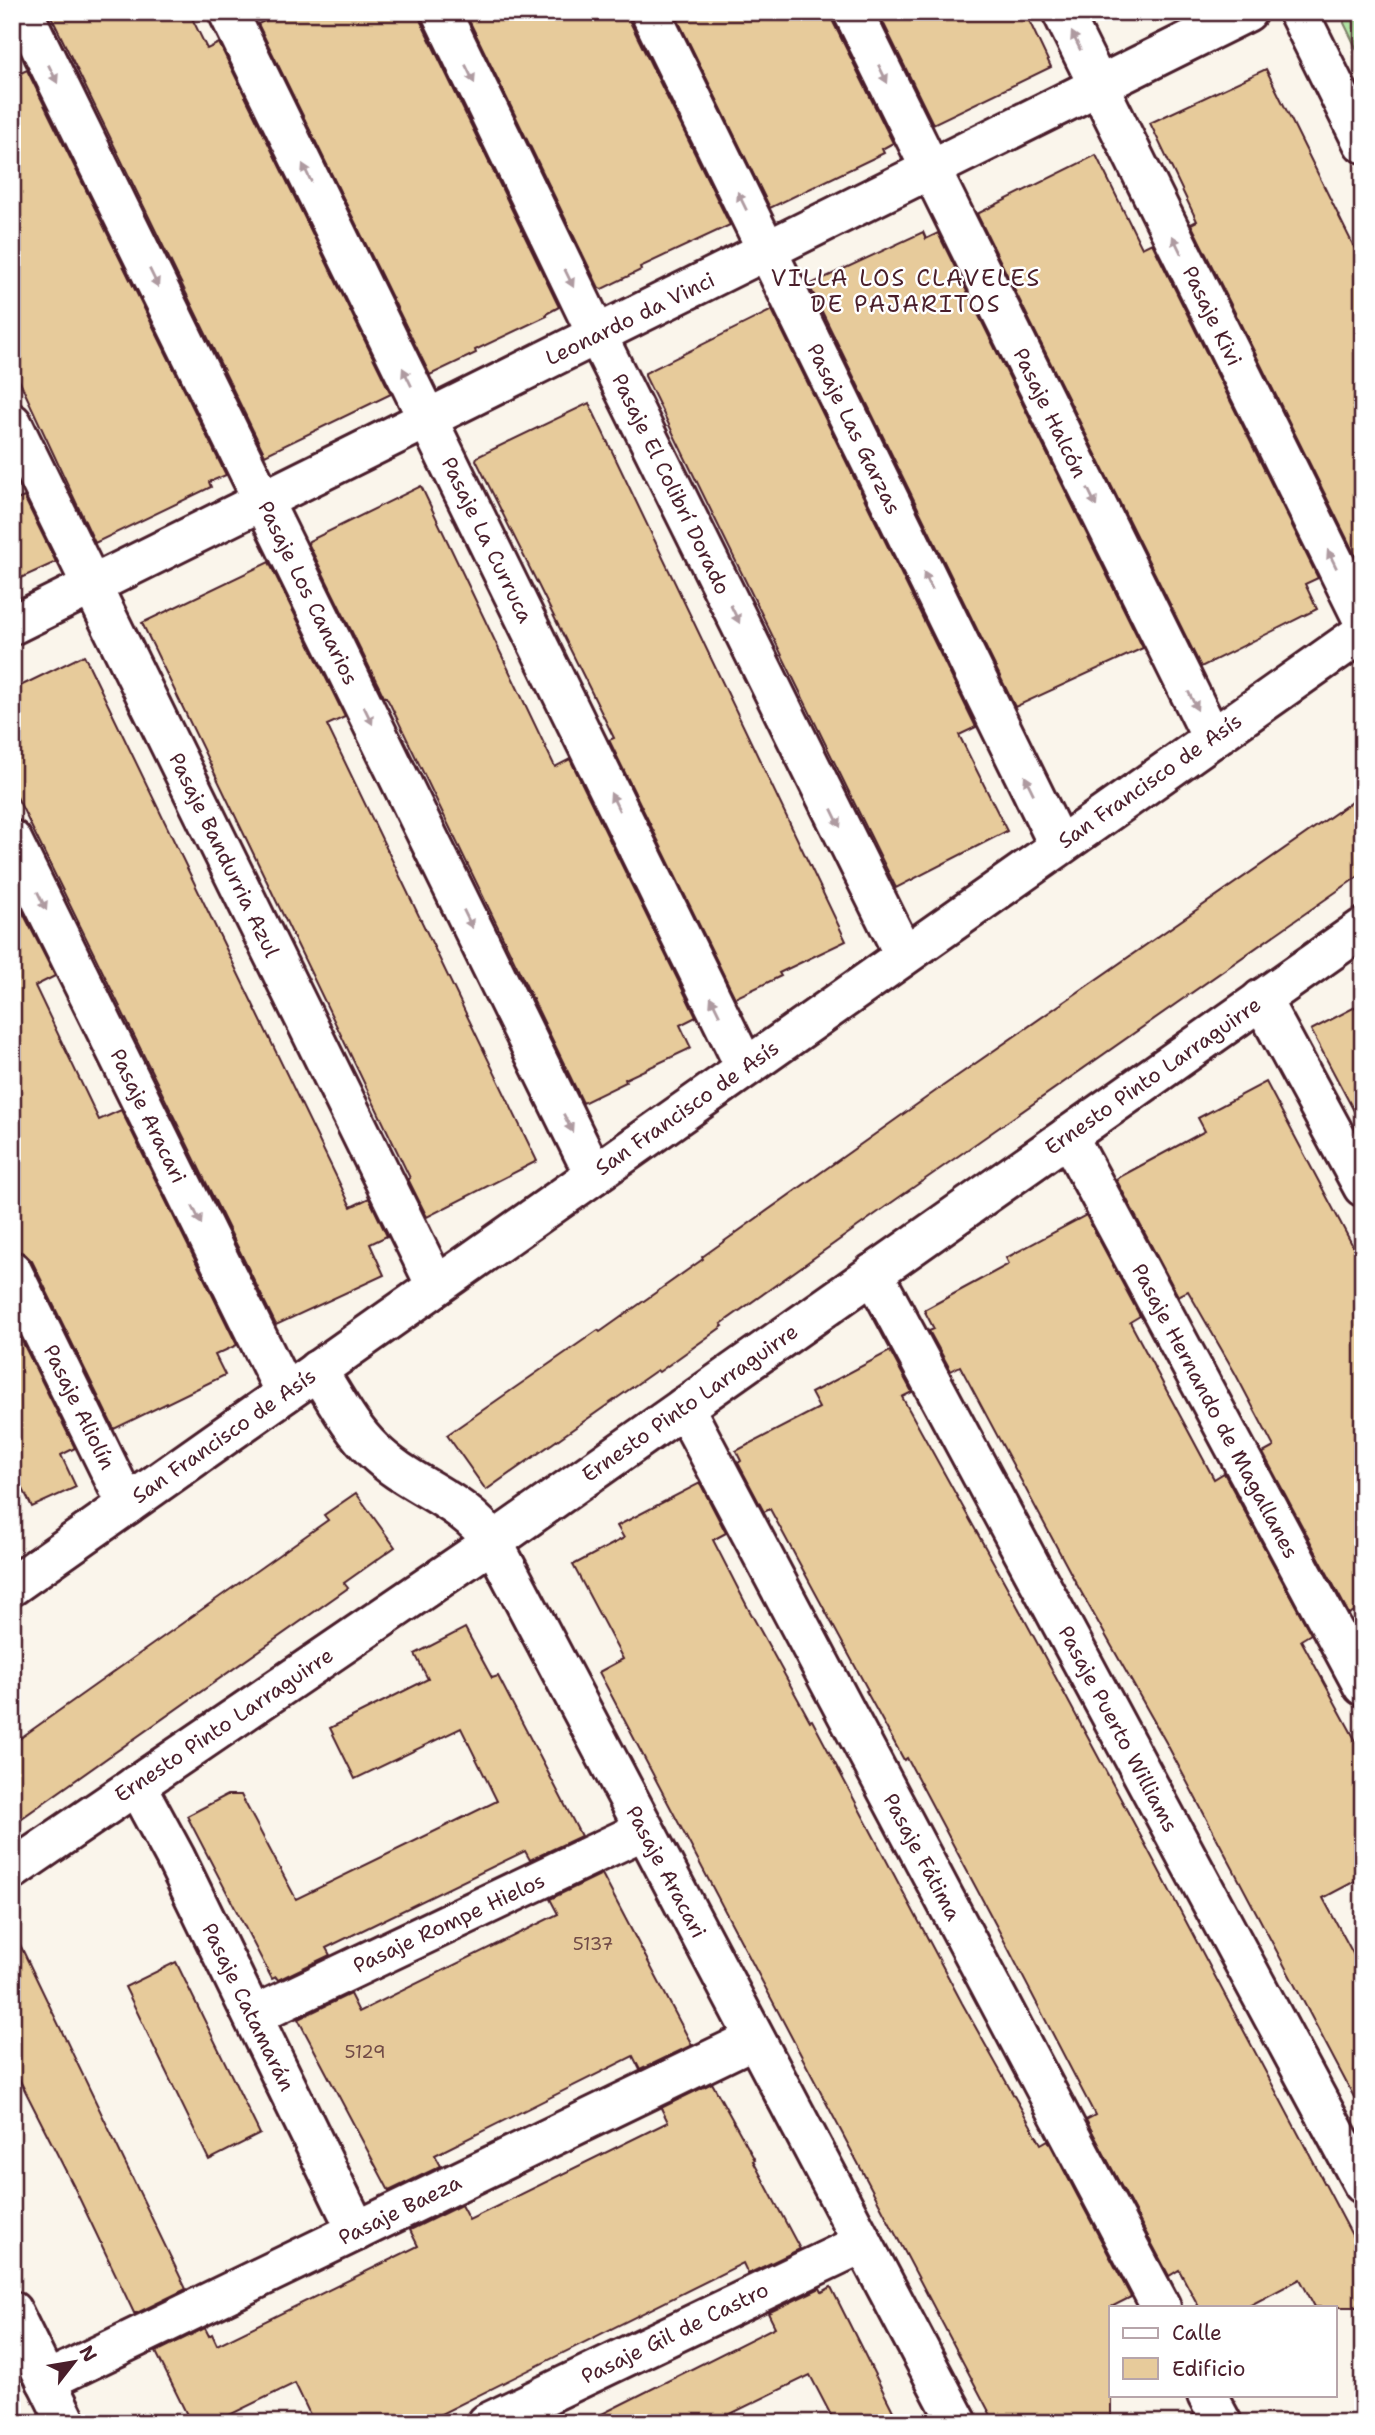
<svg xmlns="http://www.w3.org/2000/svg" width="1375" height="2435" font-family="'Shantell Sans',sans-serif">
  <rect width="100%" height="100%" fill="#faf5eb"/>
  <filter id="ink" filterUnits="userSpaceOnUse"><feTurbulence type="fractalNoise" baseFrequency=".0143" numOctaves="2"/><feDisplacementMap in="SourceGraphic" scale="14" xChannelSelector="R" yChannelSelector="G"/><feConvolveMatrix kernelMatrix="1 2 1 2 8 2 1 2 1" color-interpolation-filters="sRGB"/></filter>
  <g filter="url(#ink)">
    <polygon fill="#b0e3a4" stroke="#7d8168" stroke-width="2" points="1345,12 1363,12 1363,62 1344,23"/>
    <g fill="#e7cb9b" stroke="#4a1f2b" stroke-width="2">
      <polygon points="49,12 189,12 207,49 219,43 391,394 265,455"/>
      <polygon points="283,12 419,12 421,22 559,307 546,314 547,316 475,350 476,353 430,375 258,24"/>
      <polygon points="465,12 628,12 630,22 730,225 640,267 641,270 602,289 599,288"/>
      <polygon points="674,12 831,12 833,22 893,143 882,149 884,153 770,208"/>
      <polygon points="878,12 1025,12 1051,67 933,124"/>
      <polygon points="1266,69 1363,265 1363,556 1357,559 1191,224 1197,221 1150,123"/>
      <polygon points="27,70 226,475 209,482 211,487 95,543 12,365 12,77"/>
      <polygon points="1096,155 1142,248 1152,243 1318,578 1305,584 1317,609 1201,667 977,214"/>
      <polygon points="923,232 926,239 938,233 1143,648 1015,707 809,285"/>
      <polygon points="772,310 976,727 959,735 1007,831 896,888 645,376 645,373"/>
      <polygon points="589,403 846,941 779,973 781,976 735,998 609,740 614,738 586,681 476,460 477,457"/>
      <polygon points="421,486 555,767 570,759 696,1017 680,1025 691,1048 625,1079 626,1082 583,1103 390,704 386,697 384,697 308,543 309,541"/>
      <polygon points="24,497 56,562 12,582 12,502"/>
      <polygon points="269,562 345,717 327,725 537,1161 427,1217 408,1179 410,1178 142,623"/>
      <polygon points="84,655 351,1207 369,1198 387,1236 370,1244 384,1275 276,1325 12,787 12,690"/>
      <polygon points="1363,794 1363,873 891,1203 721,1324 723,1326 659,1372 657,1370 486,1490 447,1435 598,1330 600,1332 703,1259 702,1257 940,1088"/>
      <polygon points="21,909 55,976 35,986 99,1120 121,1110 237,1345 215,1355 225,1375 114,1429 32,1261 24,1253 12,1249 12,913"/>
      <polygon points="1363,1003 1363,1128 1311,1030"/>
      <polygon points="1266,1082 1363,1265 1363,1606 1349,1614 1263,1453 1274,1447 1235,1373 1188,1291 1178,1296 1116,1179 1205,1131 1198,1118"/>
      <polygon points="1086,1215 1140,1316 1130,1322 1214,1479 1224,1473 1311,1634 1301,1640 1363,1754 1363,1877 1323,1898 1363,1972 1363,2114 1168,1746 1076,1583 960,1366 951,1371 929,1331 934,1329 924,1310 1009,1264 1006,1258"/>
      <polygon points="12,1321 75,1448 61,1455 76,1487 32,1507 12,1467"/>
      <polygon points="890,1351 912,1392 902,1397 1006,1585 1145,1844 1363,2256 1363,2307 1315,2307 1300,2279 1247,2307 1199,2307 1179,2270 1169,2276 1086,2120 1095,2115 998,1929 907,1758 904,1760 866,1691 868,1690 770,1509 764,1512 738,1463 741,1461 736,1451 819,1408 811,1393"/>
      <polygon points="700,1483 726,1533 713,1540 748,1608 810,1721 812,1720 962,2003 1041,2144 1048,2140 1131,2297 1111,2307 1111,2423 995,2423 599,1672 623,1659 573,1565 624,1538 617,1526"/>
      <polygon points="356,1493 395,1547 344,1583 348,1588 12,1825 12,1744 328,1520 324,1515"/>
      <polygon points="465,1628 492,1678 498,1676 581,1836 530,1860 525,1851 326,1948 330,1955 278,1980 276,1977 272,1979 187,1816 227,1795 241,1795 296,1899 497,1801 461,1728 355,1779 330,1728 428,1679 415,1654"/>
      <polygon points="602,1874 692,2045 640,2070 633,2056 435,2155 441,2166 389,2191 298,2019 350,1994 359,2012 558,1914 550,1899"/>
      <polygon points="12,1928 186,2289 137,2313 134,2313 74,2187 12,2065"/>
      <polygon points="176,1962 260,2134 209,2160 125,1987"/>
      <polygon points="712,2083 755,2160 753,2161 800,2249 748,2274 743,2263 423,2423 314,2423 295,2383 213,2423 191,2423 156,2352 205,2328 209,2336 212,2334 217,2345 418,2246 410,2230 461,2205 469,2220 668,2122 661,2108"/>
      <polygon points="831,2287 899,2423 835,2423 810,2375 712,2423 584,2423 775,2327 768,2313 820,2288 822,2292"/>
    </g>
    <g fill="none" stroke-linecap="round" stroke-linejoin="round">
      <g stroke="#4a1f2b" stroke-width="44">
        <g id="street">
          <polyline points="23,12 594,1175"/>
          <polyline points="228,12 745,1067"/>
          <polyline points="441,12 597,335 904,955"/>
          <polyline points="650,12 1059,846"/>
          <polyline points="853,12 1212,738"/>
          <polyline points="1062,12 1363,620"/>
          <polyline points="1298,12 1363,143"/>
          <polyline points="12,423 436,1286"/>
          <polyline points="12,625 1247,12"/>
          <polyline points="12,840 285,1393"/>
          <polyline points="1261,999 1363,1187"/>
          <polyline points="1068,1136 1363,1686"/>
          <polyline points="12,1271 127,1505"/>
          <polyline points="873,1273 1363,2184"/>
          <path d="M317,1370C334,1396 350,1428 373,1450C410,1487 461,1497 493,1542L958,2423"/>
          <polyline points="684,1407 1161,2307"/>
          <polyline points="12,1586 1363,632"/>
          <polyline points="136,1785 175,1857 357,2231"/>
          <polyline points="12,1870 493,1542 1363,928"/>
          <polyline points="253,2016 644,1830"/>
          <polyline points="46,2381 754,2039"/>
          <polyline points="1207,2395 1222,2423"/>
          <polyline points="487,2423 863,2243"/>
        </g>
      </g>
      <g stroke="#4a1f2b" stroke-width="44">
        <polyline id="secondary" points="12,2311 67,2423"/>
      </g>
      <use href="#street" stroke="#fff" stroke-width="38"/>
      <use href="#secondary" stroke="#fff" stroke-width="38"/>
    </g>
    <defs><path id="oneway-solid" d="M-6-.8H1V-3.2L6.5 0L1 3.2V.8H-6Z" transform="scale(1.75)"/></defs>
    <g fill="#ae9aa0">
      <use href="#oneway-solid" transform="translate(1076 41) rotate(-116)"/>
      <use href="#oneway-solid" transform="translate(53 74) rotate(64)"/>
      <use href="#oneway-solid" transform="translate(470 74) rotate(64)"/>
      <use href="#oneway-solid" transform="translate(883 74) rotate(64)"/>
      <use href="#oneway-solid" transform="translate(307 173) rotate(-116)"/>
      <use href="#oneway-solid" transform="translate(742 201) rotate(-116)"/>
      <use href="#oneway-solid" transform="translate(1177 245) rotate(-116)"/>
      <use href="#oneway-solid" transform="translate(154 278) rotate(64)"/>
      <use href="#oneway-solid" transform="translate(569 278) rotate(64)"/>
      <use href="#oneway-solid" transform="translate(407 377) rotate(-116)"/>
      <use href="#oneway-solid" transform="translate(1092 497) rotate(64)"/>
      <use href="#oneway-solid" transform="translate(1332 559) rotate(-116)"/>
      <use href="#oneway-solid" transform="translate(928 581) rotate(-116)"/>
      <use href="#oneway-solid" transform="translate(735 614) rotate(64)"/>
      <use href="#oneway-solid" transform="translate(1193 701) rotate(64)"/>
      <use href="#oneway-solid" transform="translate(368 715) rotate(64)"/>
      <use href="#oneway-solid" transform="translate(1029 785) rotate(-116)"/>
      <use href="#oneway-solid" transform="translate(615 802) rotate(-116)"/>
      <use href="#oneway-solid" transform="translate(836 818) rotate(64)"/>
      <use href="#oneway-solid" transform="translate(42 901) rotate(64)"/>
      <use href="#oneway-solid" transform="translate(468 919) rotate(64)"/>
      <use href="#oneway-solid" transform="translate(715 1006) rotate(-116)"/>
      <use href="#oneway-solid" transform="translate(568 1123) rotate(64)"/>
      <use href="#oneway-solid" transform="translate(197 1215) rotate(64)"/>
    </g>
  </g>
  <g text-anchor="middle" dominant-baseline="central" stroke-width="5" stroke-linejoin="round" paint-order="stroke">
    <g font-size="18" fill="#714a47">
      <text x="593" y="1944">5137</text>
      <text x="365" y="2052">5129</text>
    </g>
    <g font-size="21" fill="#4a1f2b" stroke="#fff">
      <text transform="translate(1212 316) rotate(64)">Pasaje Kivi</text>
      <text transform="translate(630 319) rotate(-26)">Leonardo da Vinci</text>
      <text transform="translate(1050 413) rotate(64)">Pasaje Halcón</text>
      <text transform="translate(854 429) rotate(64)">Pasaje Las Garzas</text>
      <text transform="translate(671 484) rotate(64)">Pasaje El Colibrí Dorado</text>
      <text transform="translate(487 540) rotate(64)">Pasaje La Curruca</text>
      <text transform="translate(308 593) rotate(64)">Pasaje Los Canarios</text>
      <text transform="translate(1150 781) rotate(-35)">San Francisco de Asís</text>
      <text transform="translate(224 855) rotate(64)">Pasaje Bandurria Azul</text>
      <text transform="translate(1153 1076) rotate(-35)">Ernesto Pinto Larraguirre</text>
      <text transform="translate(687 1108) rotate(-35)">San Francisco de Asís</text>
      <text transform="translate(148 1116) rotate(64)">Pasaje Aracari</text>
      <text transform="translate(690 1403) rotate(-35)">Ernesto Pinto Larraguirre</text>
      <text transform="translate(79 1407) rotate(64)">Pasaje Aliolín</text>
      <text transform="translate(1215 1411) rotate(62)">Pasaje Hernando de Magallanes</text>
      <text transform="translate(224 1436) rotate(-35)">San Francisco de Asís</text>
      <text transform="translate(224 1725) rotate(-34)">Ernesto Pinto Larraguirre</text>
      <text transform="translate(1118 1729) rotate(62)">Pasaje Puerto Williams</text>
      <text transform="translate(922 1857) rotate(62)">Pasaje Fátima</text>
      <text transform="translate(666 1872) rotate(62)">Pasaje Aracari</text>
      <text transform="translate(449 1923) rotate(-25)">Pasaje Rompe Hielos</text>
      <text transform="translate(248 2007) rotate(64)">Pasaje Catamarán</text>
      <text transform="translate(400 2210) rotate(-26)">Pasaje Baeza</text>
      <text transform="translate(675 2333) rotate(-26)">Pasaje Gil de Castro</text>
    </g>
    <g font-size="23" letter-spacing="2" fill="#4a1f2b" stroke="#fff">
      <text x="906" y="278">VILLA LOS CLAVELES<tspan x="906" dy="26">DE PAJARITOS</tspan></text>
    </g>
  </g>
  <rect width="1375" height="2435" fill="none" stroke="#fff" stroke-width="42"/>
  <rect x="21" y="21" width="1333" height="2393" fill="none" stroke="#4a1f2b" stroke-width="2.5" filter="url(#ink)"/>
  <rect x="1109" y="2306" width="228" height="91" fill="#ffffff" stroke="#b7a5aa" stroke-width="2"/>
  <rect x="1123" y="2328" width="35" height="10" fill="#ffffff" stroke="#b7a5aa" stroke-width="2"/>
  <text x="1172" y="2340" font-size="21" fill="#4a1f2b">Calle</text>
  <rect x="1123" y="2358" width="35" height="21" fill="#e7cb9b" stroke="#b7a5aa" stroke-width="2"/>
  <text x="1172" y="2376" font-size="21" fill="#4a1f2b">Edificio</text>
  <g transform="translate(74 2362) rotate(59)" stroke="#ffffff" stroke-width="5" paint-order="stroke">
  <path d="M0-5L12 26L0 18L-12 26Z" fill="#4a1f2b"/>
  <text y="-10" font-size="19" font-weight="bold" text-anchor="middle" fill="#4a1f2b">N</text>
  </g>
</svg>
